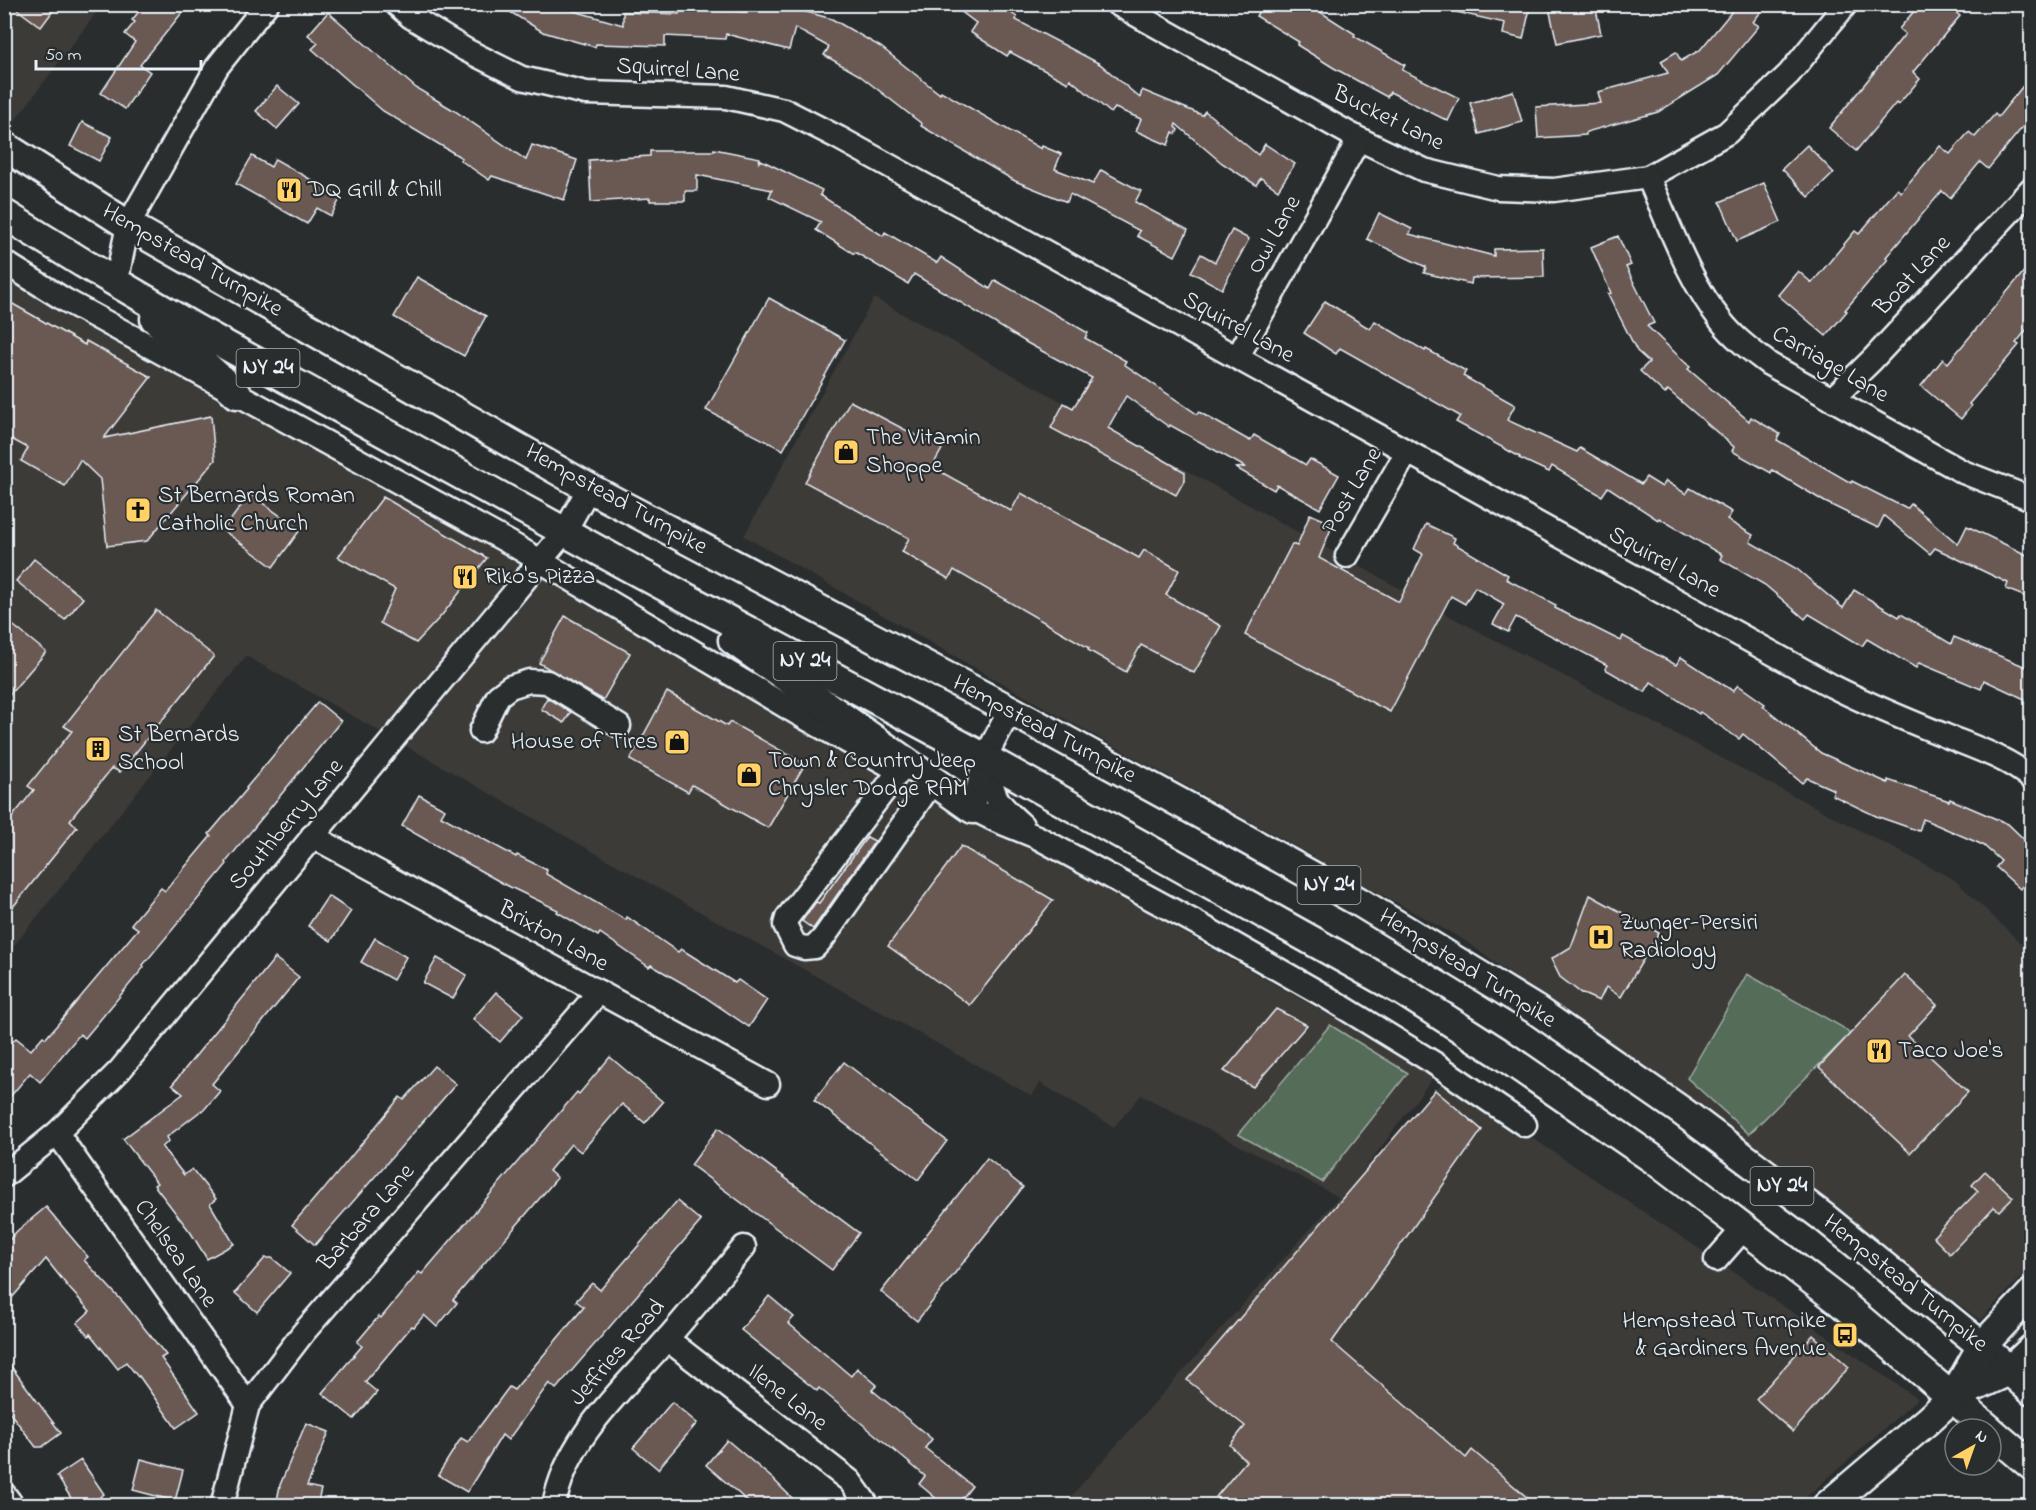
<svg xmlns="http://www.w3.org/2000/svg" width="2036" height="1510" font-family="'Indie Flower',sans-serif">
  <rect width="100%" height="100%" fill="#2a2d2e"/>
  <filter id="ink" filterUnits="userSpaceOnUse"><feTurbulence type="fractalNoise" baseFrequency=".0167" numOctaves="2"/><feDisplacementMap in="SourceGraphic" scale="12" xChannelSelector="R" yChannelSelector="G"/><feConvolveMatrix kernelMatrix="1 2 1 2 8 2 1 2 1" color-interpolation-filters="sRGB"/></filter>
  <g filter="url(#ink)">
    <g fill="#3d3a39">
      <polygon points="5,5 102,5 7,131 5,129"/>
      <polygon points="5,265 1435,1075 1363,1171 1445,1080 1716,1260 1918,1399 1797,1505 1063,1505 1339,1197 1141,1095 1114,1127 1040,1083 1032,1096 695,909 246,656 5,957"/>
      <polygon points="874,298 1457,620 1955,880 2031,953 2031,1266 1980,1320 1464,940 1049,710 744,536"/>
    </g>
    <g fill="#546c58" stroke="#9eaea8" stroke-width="1.5">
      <polygon points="1747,974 1842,1027 1850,1034 1749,1134 1687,1078"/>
      <polygon points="1330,1025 1408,1073 1322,1182 1238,1134"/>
    </g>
    <g fill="#6a5853" stroke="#e8f1f8" stroke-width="1.5">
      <polygon points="10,4 58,4 41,27"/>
      <polygon points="145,4 189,4 140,65 150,72 125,109 101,93 135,42 125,34 135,22 132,20"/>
      <polygon points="497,4 550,4 623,25 623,12 679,14 679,8 746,12 748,4 778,4 832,19 881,47 940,94 941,91 1041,149 1042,146 1061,154 1055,169 1093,184 1101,170 1141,191 1135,202 1188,230 1175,256 1137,236 1140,231 1070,194 1067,202 1015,181 921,126 922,124 859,75 824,55 829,47 795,28 789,50 726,34 725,39 665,36 665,46 596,44 595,47 543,32"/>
      <polygon points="951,4 998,4 1017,17 1016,20 1100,64 1140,98 1142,90 1202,115 1205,111 1258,155 1265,144 1295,164 1278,190 1261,178 1256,185 1222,163 1176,124 1175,127 1178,130 1176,134 1173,132 1168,145 1136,131 1141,119 1115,108 1111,113 1070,79 1068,83 1010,52 1007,56 970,32 976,23"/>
      <polygon points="1263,4 1308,4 1355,34 1354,36 1405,65 1402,70 1459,98 1448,121 1390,92 1387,97 1334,68 1297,45 1299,42 1256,16"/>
      <polygon points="1457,4 1531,4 1523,39 1503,34 1505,23 1456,12"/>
      <polygon points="1564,4 1595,4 1601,34 1557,43 1549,8"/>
      <polygon points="1738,4 1767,4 1753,22 1759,26 1718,75 1658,112 1586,132 1586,135 1538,138 1536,107 1601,103 1598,92 1668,73 1661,61 1676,52 1681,61 1700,50"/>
      <polygon points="1920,4 1946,4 1960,16 1913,72 1920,79 1898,105 1896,103 1856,151 1829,128 1905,34 1899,29"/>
      <polygon points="328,12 416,88 455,111 526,160 532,145 577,160 564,200 492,176 489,180 460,160 462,158 383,111 312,49 318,43 308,35"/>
      <polygon points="2031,76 2031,117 1988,169 1980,162 1950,198 1942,191 1886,257 1888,259 1845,310 1847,311 1826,336 1778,295 1798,271 1812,283 1855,231 1859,234 1897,189 1901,192 1940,146 1950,154 1969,132 1975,137 1995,114 1998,117"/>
      <polygon points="277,86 299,104 277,129 256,111"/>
      <polygon points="1513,91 1522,122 1479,134 1470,103"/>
      <polygon points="82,122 112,137 99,161 70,146"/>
      <polygon points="1807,145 1834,173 1809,197 1782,169"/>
      <polygon points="714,149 760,158 759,162 761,160 822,190 820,195 883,236 885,232 937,263 941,257 990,289 995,280 1088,333 1085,338 1126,361 1124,364 1197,414 1199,412 1250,441 1254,435 1306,465 1310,459 1339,475 1320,509 1277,485 1274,490 1236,468 1245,467 1170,425 1169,427 1126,396 1108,428 1185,472 1185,479 1176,495 1051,428 1064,403 1073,408 1092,378 1029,344 914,274 908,284 855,252 854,254 816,230 821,222 769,197 772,190 697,175 697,191 685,191 685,201 650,201 650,198 591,202 589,160 650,156 650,151 714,151"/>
      <polygon points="252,156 271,167 275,159 341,197 331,216 317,208 307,224 236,184"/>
      <polygon points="1764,183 1781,222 1737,241 1720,202"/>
      <polygon points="1379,213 1412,229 1409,234 1494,256 1494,249 1543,248 1544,277 1472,278 1471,284 1424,273 1426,267 1367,239"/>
      <polygon points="1232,230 1249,239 1222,289 1191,272 1201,254 1215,262"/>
      <polygon points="1618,236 1631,265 1626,267 1654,323 1647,326 1690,367 1688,369 1749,421 1751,417 1780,434 1777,440 1851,483 1852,481 1907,509 1911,504 1958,544 1967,526 2031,557 2031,599 2006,589 2008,583 1935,548 1930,554 1884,516 1878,528 1825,502 1772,470 1771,473 1732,451 1734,447 1668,390 1665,394 1640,371 1649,362 1637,351 1608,294 1611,293 1591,247"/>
      <polygon points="2031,263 2031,324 2016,343 2019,345 1969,404 1971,406 1961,419 1921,386 1943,359 1948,363"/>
      <polygon points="417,277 486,316 464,356 394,317"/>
      <polygon points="769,298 845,340 783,450 706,410"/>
      <polygon points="4,299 85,345 86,341 151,377 104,438 211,416 215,460 147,541 107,546 100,479 80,460 65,486 21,461 28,448 4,435"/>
      <polygon points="1325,301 1370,329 1375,321 1425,351 1426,349 1466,371 1463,376 1515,405 1507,420 1577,452 1580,448 1641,484 1646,477 1662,487 1666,481 1686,494 1690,488 1732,512 1727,520 1753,535 1750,542 1797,569 1843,608 1854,590 1899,617 1901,614 1951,644 1954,637 2031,669 2031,702 1984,680 1981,689 1919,663 1916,668 1867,639 1862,646 1809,614 1805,619 1765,585 1720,559 1722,555 1659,518 1658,520 1608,487 1602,496 1552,466 1549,472 1519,458 1520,457 1456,422 1460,416 1340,348 1336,354 1304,333"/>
      <polygon points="850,401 942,449 932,467 1011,511 1021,493 1139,558 1144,550 1179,570 1166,595 1221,626 1194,673 1141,645 1126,672 1088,650 1089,648 954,570 949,579 902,552 909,538 805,482"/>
      <polygon points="250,494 300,530 273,567 223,530"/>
      <polygon points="383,497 487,558 442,615 416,643 380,623 395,589 338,557"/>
      <polygon points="1310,514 1333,524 1319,558 1399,602 1423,554 1414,549 1426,524 1455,538 1453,543 1508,575 1506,579 1556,605 1555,608 1621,641 1623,636 1676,665 1681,657 1733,691 1738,685 1765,704 1763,706 1821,753 1888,783 1888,780 1949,801 1950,799 2008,824 2031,846 2031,876 2020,889 1996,867 2001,861 1983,845 1923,819 1919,831 1876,816 1832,795 1834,790 1807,778 1802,783 1743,734 1739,739 1700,712 1699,714 1651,682 1645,692 1605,669 1607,665 1516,617 1508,632 1493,624 1504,604 1475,587 1465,604 1451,596 1390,712 1245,635 1292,544 1297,546"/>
      <polygon points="34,559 83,598 65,620 16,581"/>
      <polygon points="156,610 214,656 120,772 112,768 70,820 77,827 4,918 4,827 34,790 28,786 72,731 64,726"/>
      <polygon points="565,616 630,653 603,700 539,663"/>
      <polygon points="4,618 46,652 4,701"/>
      <polygon points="667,692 727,726 730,722 805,764 768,828 692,785 688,792 630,760"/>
      <polygon points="547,698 571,712 564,723 541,709"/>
      <polygon points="318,702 341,721 226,862 227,864 143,965 144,967 85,1038 80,1034 40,1082 30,1073 4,1104 4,1051 16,1038 31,1050 43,1036 46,1038 138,929 131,924 161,888 165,891 211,836 209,834 247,789 246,788"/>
      <polygon points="419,795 445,809 441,816 516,857 517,855 547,870 546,874 626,920 627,917 678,952 681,949 735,983 738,980 767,1000 749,1027 696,991 651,965 649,967 600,933 598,936 557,912 558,910 504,884 449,853 402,826"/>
      <polygon points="867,837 875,841 813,929 802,921 816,902 819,903"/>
      <polygon points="961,846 1053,900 970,1005 888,946"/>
      <polygon points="1590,895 1659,933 1621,997 1606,987 1599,1001 1581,993 1560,977 1551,959 1571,947"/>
      <polygon points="328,896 351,911 331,941 308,926"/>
      <polygon points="375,938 406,957 393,980 361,962"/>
      <polygon points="275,958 299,977 212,1084 220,1091 203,1111 202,1110 167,1137 169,1141 162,1147 184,1175 192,1169 216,1199 210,1204 234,1244 207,1259 191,1233 154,1185 157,1183 123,1139 183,1094 172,1085"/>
      <polygon points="437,958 467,975 453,999 423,983"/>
      <polygon points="1905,975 1937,1005 1908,1036 1968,1092 1910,1153 1819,1067"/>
      <polygon points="496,992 523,1015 500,1042 473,1019"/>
      <polygon points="1276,1009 1307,1025 1253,1087 1224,1071"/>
      <polygon points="610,1057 663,1102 645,1123 622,1104 581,1152 571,1144 549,1171 557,1178 453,1300 457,1303 437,1327 424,1315 414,1327 412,1326 365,1382 377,1392 354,1419 322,1393 362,1346 357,1342 379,1316 381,1318 419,1272 422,1274 538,1138 577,1092 579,1094"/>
      <polygon points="844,1062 947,1141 918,1180 814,1100"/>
      <polygon points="434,1066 456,1084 315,1245 292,1225 321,1191 322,1192 400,1097 404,1100"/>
      <polygon points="1435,1090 1482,1130 1332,1342 1466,1458 1472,1450 1537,1506 1226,1506 1216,1497 1246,1461 1230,1445 1245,1426 1187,1380"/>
      <polygon points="718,1128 859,1233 832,1270 691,1165"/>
      <polygon points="987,1158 1023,1187 917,1321 881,1292"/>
      <polygon points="1985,1171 2013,1197 1999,1211 1994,1207 1950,1254 1933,1237 1978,1191 1972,1185"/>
      <polygon points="677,1201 701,1221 556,1389 549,1383 508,1440 502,1435 467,1492 438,1475 461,1438 468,1442 509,1387 514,1390 584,1307 576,1301 592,1283 600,1290"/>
      <polygon points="46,1207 88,1257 84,1260 124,1303 166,1355 161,1358 199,1412 176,1428 139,1376 138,1377 126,1362 118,1369 90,1334 89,1336 77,1323 90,1311 69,1288 46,1259 4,1307 4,1246 17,1231"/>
      <polygon points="265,1258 272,1258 290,1273 257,1312 235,1293"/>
      <polygon points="769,1296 794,1317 788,1323 851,1376 857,1368 877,1385 872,1390 932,1439 925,1448 972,1486 956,1506 945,1506 919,1484 925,1476 819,1388 817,1391 741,1330"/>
      <polygon points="1813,1335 1849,1367 1793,1432 1756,1399"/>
      <polygon points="4,1357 61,1433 42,1447 36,1447 4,1405"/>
      <polygon points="672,1402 697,1423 658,1469 633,1448"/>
      <polygon points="306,1423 329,1432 307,1486 321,1489 317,1506 276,1506 280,1485"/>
      <polygon points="727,1440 773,1479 800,1506 753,1506 706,1465"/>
      <polygon points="141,1459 183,1470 175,1501 133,1490"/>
      <polygon points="81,1460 104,1494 87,1506 76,1506 57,1476"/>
    </g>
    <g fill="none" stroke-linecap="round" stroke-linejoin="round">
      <g stroke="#e8f1f8" stroke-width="27">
        <g id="minor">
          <path d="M396,4L411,17L466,50L522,78L586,93L726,97L784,110L839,138L1832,686C1869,705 1907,720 1946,736C1976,748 2007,758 2032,779"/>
          <polyline points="1117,4 1359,139 1424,170 1498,188 1554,190 1648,177 1727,133 1789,74 1846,4"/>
          <path d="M1648,177C1670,226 1688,279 1721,321C1734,338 1752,351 1769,364L1963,472L2032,499"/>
          <polyline points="4,262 65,300 510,543 800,715 898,770"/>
          <polyline points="116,283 128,225 217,67 267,4"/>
          <polyline points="1237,358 1359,139"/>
          <polyline points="1832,399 1872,360 2032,188"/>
          <polyline points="1347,556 1407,452"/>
          <polyline points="481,731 498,696 510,687 529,681 547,682 619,726"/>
          <path d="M987,765C995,800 995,801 1022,825"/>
          <polyline points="900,770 787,918 785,925 795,945 804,948 815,947 824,937 929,787"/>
          <polyline points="959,802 995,820 1037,837 1200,925 1325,996 1434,1063 1525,1125"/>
          <polyline points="973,809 985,758 1010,710"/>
          <polyline points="312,836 768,1084"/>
          <polyline points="57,1133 248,1405"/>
          <polyline points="4,1176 57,1133 120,1070 565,531 589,488"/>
          <polyline points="1716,1260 1744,1228"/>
          <polyline points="667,1339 850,1481 868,1506"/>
          <polyline points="4,1494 13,1506"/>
          <polyline points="222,1506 248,1405 303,1333 599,992"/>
          <path d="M554,1506C566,1437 623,1390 666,1340C693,1309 718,1278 744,1247"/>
        </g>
      </g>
      <g stroke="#e8f1f8" stroke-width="33">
        <g id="major">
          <polyline points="4,146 128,225 589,488 1010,710 1186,806 1361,903 1479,975 1536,1010 1683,1112 1826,1219 1982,1346 2032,1391"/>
          <polyline points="4,214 83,263 196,329 625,565 985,758 1404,992 1498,1052 1656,1161 1838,1300 1989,1429"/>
          <polyline points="155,319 237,394"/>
          <polyline points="733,640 973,809"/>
          <polyline points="1953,1397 2009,1371 2032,1349"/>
          <polyline points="1991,1431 2032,1466"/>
          <polyline points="1827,1506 1927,1421 1953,1397 1982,1346 2032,1293"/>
        </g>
      </g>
      <use href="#minor" stroke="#2a2d2e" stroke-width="22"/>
      <use href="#major" stroke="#2a2d2e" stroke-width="28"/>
    </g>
  </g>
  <defs>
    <g id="restaurant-square" transform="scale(1.35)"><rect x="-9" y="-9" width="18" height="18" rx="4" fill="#ffd166" stroke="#2a2d2e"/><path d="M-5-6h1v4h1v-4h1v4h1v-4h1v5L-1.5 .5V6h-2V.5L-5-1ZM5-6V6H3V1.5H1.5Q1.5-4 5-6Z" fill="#111"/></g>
    <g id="shop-square" transform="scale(1.35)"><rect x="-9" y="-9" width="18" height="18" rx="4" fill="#ffd166" stroke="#2a2d2e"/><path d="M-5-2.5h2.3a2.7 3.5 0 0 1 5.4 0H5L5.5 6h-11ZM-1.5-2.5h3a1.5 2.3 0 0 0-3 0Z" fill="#111"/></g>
    <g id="church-square" transform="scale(1.35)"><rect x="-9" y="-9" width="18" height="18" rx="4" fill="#ffd166" stroke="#2a2d2e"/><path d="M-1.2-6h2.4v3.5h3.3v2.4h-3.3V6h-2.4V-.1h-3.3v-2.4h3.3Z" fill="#111"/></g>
    <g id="building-square" transform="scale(1.35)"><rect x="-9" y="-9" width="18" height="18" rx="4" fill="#ffd166" stroke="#2a2d2e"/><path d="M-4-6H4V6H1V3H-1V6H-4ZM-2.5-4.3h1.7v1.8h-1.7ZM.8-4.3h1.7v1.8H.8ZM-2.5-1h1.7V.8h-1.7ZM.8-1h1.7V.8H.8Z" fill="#111"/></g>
    <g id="hospital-square" transform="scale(1.35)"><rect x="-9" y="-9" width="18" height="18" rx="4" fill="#ffd166" stroke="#2a2d2e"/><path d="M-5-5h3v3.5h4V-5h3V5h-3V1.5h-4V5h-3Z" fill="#111"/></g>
    <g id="bus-square" transform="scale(1.35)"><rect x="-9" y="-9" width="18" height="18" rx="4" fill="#ffd166" stroke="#2a2d2e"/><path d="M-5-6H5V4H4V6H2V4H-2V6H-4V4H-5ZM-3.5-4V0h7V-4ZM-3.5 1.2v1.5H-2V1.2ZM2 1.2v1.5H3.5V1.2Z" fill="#111"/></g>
  </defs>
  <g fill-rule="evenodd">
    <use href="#restaurant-square" x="289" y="190"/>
    <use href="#shop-square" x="846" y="452"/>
    <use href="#church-square" x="138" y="510"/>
    <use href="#restaurant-square" x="465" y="577"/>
    <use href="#shop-square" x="677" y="742"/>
    <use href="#building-square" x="98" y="749"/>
    <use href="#shop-square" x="749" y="775"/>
    <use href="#hospital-square" x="1601" y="937"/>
    <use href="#restaurant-square" x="1879" y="1051"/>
    <use href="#bus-square" x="1845" y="1335"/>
  </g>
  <g text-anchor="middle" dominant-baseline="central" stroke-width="4.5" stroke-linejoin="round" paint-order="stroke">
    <g fill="#2a2d2e" stroke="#afb6bb" stroke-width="1.5">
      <rect x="236.5" y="349" width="63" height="38" rx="4.5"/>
      <rect x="773.5" y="642" width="63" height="38" rx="4.5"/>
      <rect x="1297.5" y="866" width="63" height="38" rx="4.5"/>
      <rect x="1750.5" y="1167" width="63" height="38" rx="4.5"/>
    </g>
    <g font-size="22" font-weight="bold" fill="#e8f1f8">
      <text x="268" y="368">NY 24</text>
      <text x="805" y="661">NY 24</text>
      <text x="1329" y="885">NY 24</text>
      <text x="1782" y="1186">NY 24</text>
    </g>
    <g font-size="24" fill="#e8f1f8" stroke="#2a2d2e">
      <text transform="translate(678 71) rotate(4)">Squirrel Lane</text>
      <text transform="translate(1388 119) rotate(26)">Bucket Lane</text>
      <text transform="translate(1275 235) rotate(-61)">Owl Lane</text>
      <text transform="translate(192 261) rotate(30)">Hempstead Turnpike</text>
      <text transform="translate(1913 276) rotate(-47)">Boat Lane</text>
      <text transform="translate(1238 328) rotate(29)">Squirrel Lane</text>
      <text transform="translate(1830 365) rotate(30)">Carriage Lane</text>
      <text transform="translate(1353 491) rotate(-60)">Post Lane</text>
      <text transform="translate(616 500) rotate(29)">Hempstead Turnpike</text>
      <text transform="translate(1664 563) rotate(29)">Squirrel Lane</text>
      <text transform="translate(1044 730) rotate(28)">Hempstead Turnpike</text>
      <text transform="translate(287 825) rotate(-50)">Southberry Lane</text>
      <text transform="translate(553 937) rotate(29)">Brixton Lane</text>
      <text transform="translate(1467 969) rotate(32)">Hempstead Turnpike</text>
      <text transform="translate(367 1218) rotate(-49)">Barbara Lane</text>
      <text transform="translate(175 1254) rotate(55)">Chelsea Lane</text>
      <text transform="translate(1905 1284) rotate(39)">Hempstead Turnpike</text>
      <text transform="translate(618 1353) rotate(-49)">Jeffries Road</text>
      <text transform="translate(787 1398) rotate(38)">Ilene Lane</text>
    </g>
    <g font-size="24" fill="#e8f1f8" stroke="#2a2d2e" text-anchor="start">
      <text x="308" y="190">DQ Grill &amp; Chill</text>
      <text x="866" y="438">The Vitamin<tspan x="866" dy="28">Shoppe</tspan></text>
      <text x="158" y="496">St Bernards Roman<tspan x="158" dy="28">Catholic Church</tspan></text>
      <text x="484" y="577">Riko's Pizza</text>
      <text x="118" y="735">St Bernards<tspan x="118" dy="28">School</tspan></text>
      <text x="658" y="742" text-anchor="end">House of Tires</text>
      <text x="768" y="761">Town &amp; Country Jeep<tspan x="768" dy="28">Chrysler Dodge RAM</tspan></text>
      <text x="1620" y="923">Zwnger-Persiri<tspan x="1620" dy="28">Radiology</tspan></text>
      <text x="1898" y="1051">Taco Joe's</text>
      <text x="1826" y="1321" text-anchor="end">Hempstead Turnpike<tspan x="1826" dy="28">&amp; Gardiners Avenue</tspan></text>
    </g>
  </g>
  <rect width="2036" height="1510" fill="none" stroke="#2a2d2e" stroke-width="24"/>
  <rect x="12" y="12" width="2012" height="1486" fill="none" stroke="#e8f1f8" stroke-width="2" filter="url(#ink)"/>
  <g transform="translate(1973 1447) rotate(40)"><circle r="28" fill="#2a2d2e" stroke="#767b7f" stroke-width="1.5"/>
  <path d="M0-4.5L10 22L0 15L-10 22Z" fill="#ffd166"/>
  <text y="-9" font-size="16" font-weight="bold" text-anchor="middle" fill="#e8f1f8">N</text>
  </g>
  <path d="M36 60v9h165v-9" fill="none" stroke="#e8f1f8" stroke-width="3"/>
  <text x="45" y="60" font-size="18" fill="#e8f1f8" stroke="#2a2d2e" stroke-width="4.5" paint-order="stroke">50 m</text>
</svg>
